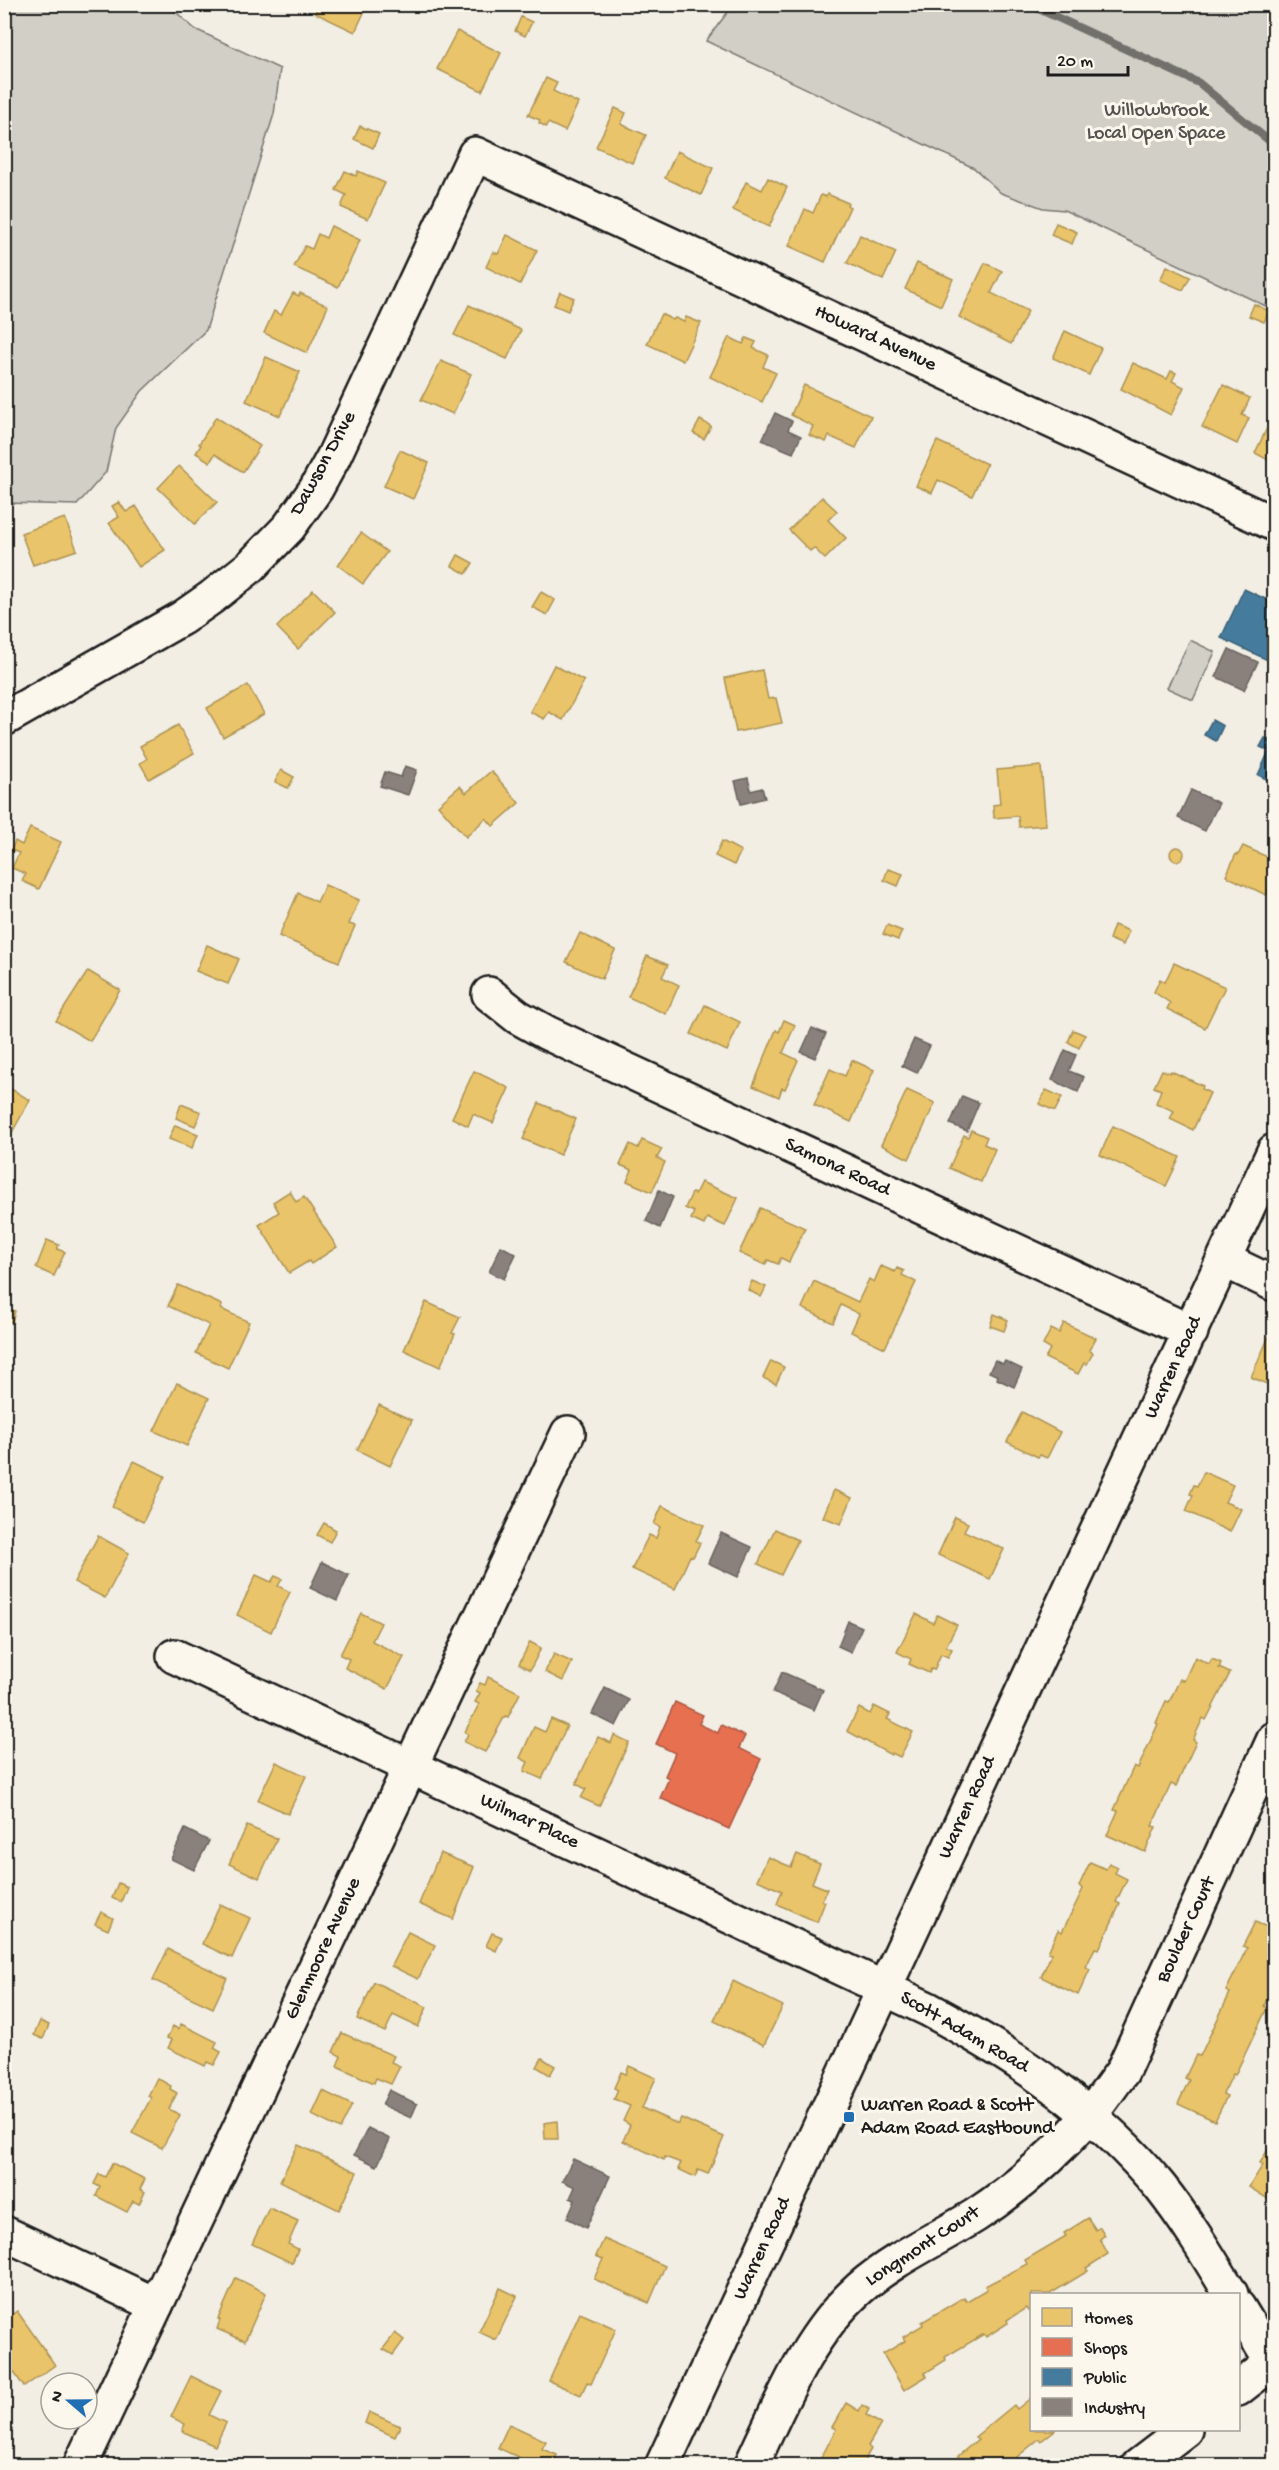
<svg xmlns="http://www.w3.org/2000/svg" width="1279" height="2470" font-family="'Gochi Hand',sans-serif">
  <rect width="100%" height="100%" fill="#f2eee4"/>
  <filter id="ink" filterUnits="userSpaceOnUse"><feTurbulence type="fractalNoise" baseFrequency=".0167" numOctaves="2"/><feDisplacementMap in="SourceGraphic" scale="12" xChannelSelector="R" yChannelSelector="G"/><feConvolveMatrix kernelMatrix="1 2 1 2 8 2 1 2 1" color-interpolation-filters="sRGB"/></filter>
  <g filter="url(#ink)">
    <g fill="#d2cfc6" stroke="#777671" stroke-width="1.5">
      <polygon points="5,4 168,5 195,29 280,69 274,114 206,330 142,391 116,428 106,472 77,505 5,503"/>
      <polygon points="733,5 1274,5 1274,310 1064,210 1043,208 1001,193 974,168 706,41"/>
      <polygon points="1190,640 1215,652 1193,700 1167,688"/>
    </g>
    <g fill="#e9c46a" stroke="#ac9253" stroke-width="1.5">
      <polygon points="319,4 368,4 355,32 315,13"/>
      <polygon points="521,17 532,22 525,36 515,31"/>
      <polygon points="457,31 501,53 482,91 437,69"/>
      <polygon points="546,78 557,83 553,91 578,103 565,131 548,123 546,127 539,123 540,120 528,115"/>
      <polygon points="615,108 626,113 621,124 646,135 632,163 596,147"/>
      <polygon points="360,126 379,134 373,148 354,139"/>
      <polygon points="677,151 713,168 701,195 665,178"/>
      <polygon points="345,171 356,176 358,171 385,183 368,219 341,207 346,195 336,190"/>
      <polygon points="768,178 787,187 769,227 733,210 746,182 762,190"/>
      <polygon points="827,194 848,203 847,205 850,207 825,262 789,246 805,209 813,213 821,195 826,197"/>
      <polygon points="1056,223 1077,232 1072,244 1051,235"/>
      <polygon points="331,226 360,240 338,287 294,267 305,246 312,249 318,234 326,238"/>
      <polygon points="507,235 537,250 520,284 486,267 493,252 498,254"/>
      <polygon points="860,235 896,252 883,280 847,263"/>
      <polygon points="917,263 953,279 941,306 905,289"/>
      <polygon points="985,263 1002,271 991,293 1028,311 1011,344 959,317"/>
      <polygon points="1167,266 1190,277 1183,290 1160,280"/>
      <polygon points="560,292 574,298 568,311 554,305"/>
      <polygon points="293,293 299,296 300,293 328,306 307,353 264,333 274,311 281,315"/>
      <polygon points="1254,304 1269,311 1264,322 1249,316"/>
      <polygon points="469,305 521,330 507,359 454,335"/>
      <polygon points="661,314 673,320 675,318 684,322 686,317 701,323 683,361 647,344"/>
      <polygon points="1065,331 1101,348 1089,375 1053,358"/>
      <polygon points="729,337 743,344 746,338 756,342 753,348 768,355 763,367 776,373 762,402 710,377"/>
      <polygon points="266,357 300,372 280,416 246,401"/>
      <polygon points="441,361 471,374 453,414 421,400"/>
      <polygon points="1133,363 1167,379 1171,371 1176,373 1172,381 1184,387 1171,415 1121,389"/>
      <polygon points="804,385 871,416 856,448 829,436 826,442 809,435 813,426 791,415"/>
      <polygon points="1223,385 1250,398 1242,415 1249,418 1237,444 1202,427"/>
      <polygon points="216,417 260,446 243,472 215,454 210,462 196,453 201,445 199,444"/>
      <polygon points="700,420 711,426 704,439 693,433"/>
      <polygon points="1268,426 1274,429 1274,463 1255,453"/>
      <polygon points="937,441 987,464 972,496 938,480 932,493 916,486"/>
      <polygon points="400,450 429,463 413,499 384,486"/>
      <polygon points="179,466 217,502 195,524 158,488"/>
      <polygon points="822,497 837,511 828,520 846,538 825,559 814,548 810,551 789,530"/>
      <polygon points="119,502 126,512 136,506 165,550 139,567 109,523 119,517 112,506"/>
      <polygon points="65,518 77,550 33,565 21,533"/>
      <polygon points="361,533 387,552 363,584 338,565"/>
      <polygon points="458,555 473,563 466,574 452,566"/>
      <polygon points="313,590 335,612 298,649 277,627"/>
      <polygon points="541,592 555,600 547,615 532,607"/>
      <polygon points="554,665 584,681 563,720 549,712 544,719 530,712"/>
      <polygon points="762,670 768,699 776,698 782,723 736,732 725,678"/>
      <polygon points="248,685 264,714 223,737 207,708"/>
      <polygon points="178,725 194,753 149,779 140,763 147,759 140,746"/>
      <polygon points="1041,766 1046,825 1019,827 1018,816 994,818 993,805 1000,804 997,770"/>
      <polygon points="281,770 294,777 288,788 275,782"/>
      <polygon points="491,771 519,803 493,826 486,818 466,837 438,805 460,786 466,793"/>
      <polygon points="30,828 61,842 39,889 22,881 26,874 12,868 19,853 11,850 15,841 22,845"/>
      <polygon points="722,841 741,851 734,865 715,856"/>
      <polygon points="1243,846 1274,860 1274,876 1266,895 1226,876 1236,854 1238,855"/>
      <circle cx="1177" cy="854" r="7"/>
      <polygon points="888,869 903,874 898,886 884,880"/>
      <polygon points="325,885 359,900 349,924 355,926 339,962 279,936 298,893 317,902"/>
      <polygon points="887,925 902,931 898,940 883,934"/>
      <polygon points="1114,925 1129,931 1123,945 1109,939"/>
      <polygon points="580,933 615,950 602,979 566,962"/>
      <polygon points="207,945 239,959 228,984 196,971"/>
      <polygon points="647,956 668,965 662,977 679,985 666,1014 628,997"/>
      <polygon points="1174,963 1225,987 1205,1028 1167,1009 1170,1003 1154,992 1160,979 1165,982"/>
      <polygon points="88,971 120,990 90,1041 56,1021"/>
      <polygon points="705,1005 740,1022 727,1051 691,1034"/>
      <polygon points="784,1020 795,1025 783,1053 798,1060 785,1089 782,1088 779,1097 753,1086 776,1030 779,1032"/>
      <polygon points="1073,1030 1085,1035 1079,1048 1068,1042"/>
      <polygon points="852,1060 874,1070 851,1122 814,1105 830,1069 845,1076"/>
      <polygon points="1162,1070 1170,1073 1171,1071 1203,1086 1202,1089 1210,1093 1193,1130 1170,1119 1174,1111 1156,1103 1161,1090 1154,1087"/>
      <polygon points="474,1071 509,1088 493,1123 473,1114 468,1126 452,1118"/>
      <polygon points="4,1085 30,1100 4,1147"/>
      <polygon points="907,1090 935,1103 909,1159 881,1145"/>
      <polygon points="1046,1090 1062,1097 1055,1111 1039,1104"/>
      <polygon points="539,1103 576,1119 560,1155 523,1139"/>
      <polygon points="181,1104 201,1112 195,1126 176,1118"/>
      <polygon points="175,1125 198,1134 192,1148 169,1139"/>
      <polygon points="1113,1126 1180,1157 1166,1186 1100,1155"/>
      <polygon points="971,1130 987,1137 984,1144 995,1149 981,1182 949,1168 964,1135 968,1137"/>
      <polygon points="642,1140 662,1149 657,1158 665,1162 652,1192 627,1181 632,1170 620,1165 630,1144 638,1148"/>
      <polygon points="701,1182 738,1198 725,1226 707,1218 704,1225 691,1219 694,1212 685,1208 692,1193 695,1194"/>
      <polygon points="290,1191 296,1202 304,1197 337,1247 311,1264 309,1261 289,1273 259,1225 279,1212 273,1202"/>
      <polygon points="760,1208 805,1228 789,1262 781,1258 778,1264 768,1260 765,1265 739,1253"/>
      <polygon points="47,1240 59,1245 57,1249 65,1252 54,1276 36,1268"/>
      <polygon points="881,1266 895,1272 897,1268 904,1271 902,1275 916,1282 885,1348 851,1332 859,1314 841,1305 833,1323 802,1308 814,1281 858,1302 869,1279 874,1282"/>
      <polygon points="752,1281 766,1287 761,1297 748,1290"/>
      <polygon points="178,1285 222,1305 221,1309 249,1322 228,1368 196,1353 209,1325 168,1306"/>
      <polygon points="426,1302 460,1317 452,1333 455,1334 440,1367 404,1350"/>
      <polygon points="4,1308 15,1311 12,1322 4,1320"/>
      <polygon points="994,1314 1008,1320 1004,1331 990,1326"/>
      <polygon points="1064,1323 1096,1338 1089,1350 1093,1353 1087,1364 1084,1363 1078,1374 1045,1358 1050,1349 1043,1345 1051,1329 1059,1333"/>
      <polygon points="1270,1334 1274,1336 1274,1387 1251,1377"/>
      <polygon points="771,1361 784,1367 776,1384 763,1378"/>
      <polygon points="177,1383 209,1398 187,1446 154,1431"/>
      <polygon points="379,1405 412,1420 390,1466 357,1450"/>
      <polygon points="1022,1412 1060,1432 1047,1458 1040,1455 1038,1457 1007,1442"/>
      <polygon points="134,1461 165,1476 143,1522 112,1507"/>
      <polygon points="1204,1472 1233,1485 1225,1502 1241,1509 1230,1532 1186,1511 1193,1495 1190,1494 1194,1485 1197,1486"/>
      <polygon points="834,1490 852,1498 841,1524 823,1517"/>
      <polygon points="662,1506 704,1525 696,1541 700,1543 693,1557 690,1556 675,1589 632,1569 649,1535 656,1538 660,1527 654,1524"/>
      <polygon points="955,1517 968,1523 964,1531 1004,1549 990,1579 938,1555"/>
      <polygon points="324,1523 336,1530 330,1542 317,1535"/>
      <polygon points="775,1529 798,1540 781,1575 758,1564"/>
      <polygon points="98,1536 129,1553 105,1598 74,1582"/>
      <polygon points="256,1575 271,1582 275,1576 282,1579 278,1586 290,1592 271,1632 237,1615"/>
      <polygon points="361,1613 381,1623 372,1641 404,1657 387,1689 345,1668 349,1659 340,1655"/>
      <polygon points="916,1614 933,1623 937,1615 957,1625 946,1646 952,1649 948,1657 941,1654 934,1670 931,1669 929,1673 909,1664 911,1659 897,1652"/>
      <polygon points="530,1642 541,1648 530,1670 519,1664"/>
      <polygon points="554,1654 572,1662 563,1681 545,1672"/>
      <polygon points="1195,1657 1209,1664 1212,1659 1221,1663 1219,1668 1230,1673 1206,1720 1203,1718 1193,1740 1196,1742 1176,1786 1171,1784 1152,1826 1156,1827 1145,1852 1107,1835 1118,1811 1114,1810 1134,1766 1138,1768 1158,1724 1156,1723 1166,1701 1169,1702 1180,1679 1184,1681"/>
      <polygon points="488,1677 520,1693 508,1717 505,1716 485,1752 464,1742 468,1734 465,1732 479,1704 475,1702 480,1693 476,1691 480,1683 485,1685"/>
      <polygon points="874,1706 890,1714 887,1719 913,1732 900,1757 892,1753 891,1755 847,1731 859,1708 870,1714"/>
      <polygon points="551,1719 567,1726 542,1779 524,1771 528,1762 520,1758 534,1727 545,1732"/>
      <polygon points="614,1735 629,1742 599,1806 581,1798 586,1789 576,1784 598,1737 611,1743"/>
      <polygon points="276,1762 306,1776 288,1814 258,1800"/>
      <polygon points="247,1826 277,1839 259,1878 229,1864"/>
      <polygon points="440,1853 474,1867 453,1919 419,1904"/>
      <polygon points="797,1854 820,1864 812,1883 827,1889 822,1900 825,1902 817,1922 777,1904 782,1891 757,1880 768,1857 791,1867"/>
      <polygon points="1090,1862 1106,1869 1109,1863 1118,1867 1115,1873 1127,1879 1116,1902 1120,1904 1099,1949 1095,1948 1086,1967 1090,1969 1078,1995 1041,1977 1052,1953 1048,1952 1058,1930 1062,1932 1083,1889 1079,1886"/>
      <polygon points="118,1883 127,1887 121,1902 112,1898"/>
      <polygon points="220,1904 250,1918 232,1958 202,1944"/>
      <polygon points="101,1912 113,1918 108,1930 95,1924"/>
      <polygon points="1271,1920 1274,1922 1274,1983 1264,2006 1267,2008 1235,2075 1233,2074 1223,2094 1227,2096 1215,2121 1178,2104 1189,2080 1185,2078 1196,2055 1200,2056 1230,1993 1226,1991 1247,1948 1243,1946 1255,1922 1267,1927"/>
      <polygon points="408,1932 435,1945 418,1979 391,1966"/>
      <polygon points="492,1933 502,1937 496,1951 486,1946"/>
      <polygon points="168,1949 227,1978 213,2008 153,1980"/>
      <polygon points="733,1981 783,2006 764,2045 714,2021"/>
      <polygon points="374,1982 427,2007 418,2027 393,2015 385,2032 357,2019"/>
      <polygon points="40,2021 49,2025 43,2039 34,2035"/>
      <polygon points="181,2024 217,2042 214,2048 221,2052 214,2065 207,2062 205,2066 168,2048 172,2040 167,2038 173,2026 178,2029"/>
      <polygon points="342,2033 394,2056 391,2062 400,2066 391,2084 376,2078 374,2083 337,2066 341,2056 333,2052"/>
      <polygon points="542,2058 555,2066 550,2075 537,2067"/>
      <polygon points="629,2066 656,2078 642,2108 678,2124 681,2118 724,2137 708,2174 698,2170 695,2177 678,2169 681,2163 665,2157 664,2160 623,2141 630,2125 623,2121 630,2106 614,2099 618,2090 614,2088 621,2072 626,2074"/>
      <polygon points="157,2078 171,2086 170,2089 177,2093 169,2109 180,2115 162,2148 132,2133 151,2098 148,2096"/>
      <polygon points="323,2091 352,2105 340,2129 312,2115"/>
      <polygon points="557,2121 558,2139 545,2139 544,2123"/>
      <polygon points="1274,2139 1274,2203 1249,2187 1263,2165 1260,2163"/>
      <polygon points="298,2145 357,2172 339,2210 280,2181"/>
      <polygon points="112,2163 145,2179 140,2189 145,2192 139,2204 133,2201 127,2212 96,2196 100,2187 94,2184 99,2174 105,2177"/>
      <polygon points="269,2208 298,2221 288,2244 298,2249 292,2263 252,2244"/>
      <polygon points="1088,2218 1096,2230 1100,2227 1105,2235 1100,2239 1108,2254 1086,2268 1088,2271 1050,2294 1032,2294 1032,2309 1028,2311 1026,2308 1007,2320 1008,2323 986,2337 984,2334 945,2357 946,2360 925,2373 927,2376 904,2390 883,2354 905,2341 903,2337 923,2325 922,2322 964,2297 967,2301 987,2289 985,2286 1027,2264 1025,2260 1066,2236 1064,2233"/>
      <polygon points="604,2239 665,2266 649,2303 594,2279 603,2259 596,2256"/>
      <polygon points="236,2278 266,2293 245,2341 217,2329 220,2320 218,2319"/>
      <polygon points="500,2288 517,2296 496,2340 479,2332"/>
      <polygon points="17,2311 55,2365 24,2387 4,2358 4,2320"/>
      <polygon points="580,2313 616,2329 591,2384 587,2382 581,2395 549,2381"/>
      <polygon points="395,2333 404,2340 393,2355 383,2349"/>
      <polygon points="191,2376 221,2391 209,2415 226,2423 215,2446 182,2431 185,2424 171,2417"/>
      <polygon points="1032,2397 1032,2430 1055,2430 1041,2441 1039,2439 1006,2466 966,2466 958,2456 978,2439 975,2437 1014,2405 1017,2409"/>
      <polygon points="846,2403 859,2411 862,2405 869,2409 866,2415 881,2424 868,2446 871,2449 861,2466 817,2466 836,2429 832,2427"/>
      <polygon points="369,2412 400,2426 395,2437 365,2423"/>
      <polygon points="509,2424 546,2441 542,2449 557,2455 552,2466 514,2466 518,2457 498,2448"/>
    </g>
    <polygon fill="#e76f51" stroke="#aa5641" stroke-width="1.5" points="675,1702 703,1715 699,1724 718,1733 721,1725 745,1736 739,1748 761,1759 729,1829 660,1798 669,1778 665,1776 675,1753 656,1744"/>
    <g fill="#457b9d" stroke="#395e76" stroke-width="1.5">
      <polygon points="1244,589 1274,603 1274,663 1221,638"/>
      <polygon points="1212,720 1223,726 1216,741 1204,735"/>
      <polygon points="1265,738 1274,742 1274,783 1258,775 1269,751 1260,747"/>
    </g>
    <g fill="#8a817c" stroke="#69635f" stroke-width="1.5">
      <polygon points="775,413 792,421 788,430 801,436 793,453 762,440"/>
      <polygon points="1229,649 1258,662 1244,690 1216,677"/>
      <polygon points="405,766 417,770 408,795 380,786 385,772 401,777"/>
      <polygon points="748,778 751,791 762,788 765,798 741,804 735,781"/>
      <polygon points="1191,790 1219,803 1205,831 1178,818"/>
      <polygon points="812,1028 826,1034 815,1058 801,1052"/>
      <polygon points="914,1039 930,1046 917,1073 902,1066"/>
      <polygon points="1065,1050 1076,1055 1069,1071 1084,1077 1078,1092 1052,1080"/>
      <polygon points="962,1096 979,1103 967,1131 950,1124"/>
      <polygon points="659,1190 673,1197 660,1228 646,1221"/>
      <polygon points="501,1246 516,1254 504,1279 489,1272"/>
      <polygon points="995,1360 1003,1364 1005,1361 1022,1369 1014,1387 997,1379 998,1376 989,1372"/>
      <polygon points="721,1533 752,1547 738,1577 708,1563"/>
      <polygon points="322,1562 349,1575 337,1601 310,1588"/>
      <polygon points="848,1621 862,1627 851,1652 838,1646"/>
      <polygon points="782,1672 823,1690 814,1710 773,1692"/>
      <polygon points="605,1688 629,1700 616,1726 592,1714"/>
      <polygon points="185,1829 209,1841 194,1870 171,1859"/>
      <polygon points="389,2090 417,2104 411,2118 382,2105"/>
      <polygon points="368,2128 390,2139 377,2166 354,2155"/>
      <polygon points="573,2159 610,2176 586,2228 567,2218 575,2200 570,2198 575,2187 562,2181"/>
    </g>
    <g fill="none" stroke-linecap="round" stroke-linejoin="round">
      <polyline stroke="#716f6b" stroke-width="8" points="1028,4 1199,83 1274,145"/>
      <g stroke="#1c1c1c" stroke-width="38">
        <g id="minor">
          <polyline points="4,719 182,618 212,597 251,566 289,527 316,489 333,458 475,154 1274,524"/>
          <polyline points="489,994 518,1017 547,1033 1191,1332"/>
          <polyline points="1224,1260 1274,1284"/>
          <path d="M174,1656L928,2009C1015,2056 1098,2110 1161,2188C1187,2221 1209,2258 1231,2294"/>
          <polyline points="4,2233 156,2305"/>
          <polyline points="1238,2307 1274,2366"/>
          <polyline points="1238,2389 1274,2361"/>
          <polyline points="80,2466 568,1433"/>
          <polyline points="662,2466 1274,1151"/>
          <path d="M751,2466C781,2403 807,2335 860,2288C894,2258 938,2239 976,2215C1017,2188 1056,2153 1089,2116C1101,2102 1111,2086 1122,2072L1274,1739"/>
          <polyline points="1138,2466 1185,2430"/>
        </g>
      </g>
      <use href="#minor" stroke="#fbf7ec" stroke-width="33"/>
    </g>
  </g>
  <rect fill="#1f6fb2" stroke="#fbf7ec" stroke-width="2" x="843" y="2111" width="12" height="12" rx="3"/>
  <g text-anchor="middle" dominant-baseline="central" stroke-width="6" stroke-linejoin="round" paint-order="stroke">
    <g font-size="20" fill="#53524f" stroke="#fbf7ec">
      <text x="1156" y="111">Willowbrook<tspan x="1156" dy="23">Local Open Space</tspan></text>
    </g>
    <g font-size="20" fill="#1c1c1c" stroke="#fbf7ec">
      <text transform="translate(875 339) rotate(25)">Howard Avenue</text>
      <text transform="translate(324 464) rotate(-61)">Dawson Drive</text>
      <text transform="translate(837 1168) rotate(25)">Samona Road</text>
      <text transform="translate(1174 1368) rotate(-65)">Warren Road</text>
      <text transform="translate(968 1808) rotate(-65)">Warren Road</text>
      <text transform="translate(529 1822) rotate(25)">Wilmar Place</text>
      <text transform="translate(1187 1930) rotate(-65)">Boulder Court</text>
      <text transform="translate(324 1949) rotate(-65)">Glenmoore Avenue</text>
      <text transform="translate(964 2033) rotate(30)">Scott Adam Road</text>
      <text transform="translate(923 2247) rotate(-33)">Longmont Court</text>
      <text transform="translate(763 2249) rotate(-65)">Warren Road</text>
    </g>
    <g font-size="20" fill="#1c1c1c" stroke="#fbf7ec" text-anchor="start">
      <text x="861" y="2106">Warren Road &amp; Scott<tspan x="861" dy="23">Adam Road Eastbound</tspan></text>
    </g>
  </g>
  <rect width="1279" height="2470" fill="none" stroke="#fbf7ec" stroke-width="24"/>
  <rect x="12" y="12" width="1255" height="2446" fill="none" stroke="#1c1c1c" stroke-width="2" filter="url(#ink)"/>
  <rect x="1030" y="2293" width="210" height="138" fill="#fbf7ec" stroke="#a29f99" stroke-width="1.5"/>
  <rect x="1042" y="2308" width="30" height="18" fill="#e9c46a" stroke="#a29f99" stroke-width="1.5"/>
  <text x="1084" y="2323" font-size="18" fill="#1c1c1c">Homes</text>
  <rect x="1042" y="2338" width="30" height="18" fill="#e76f51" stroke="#a29f99" stroke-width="1.5"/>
  <text x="1084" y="2353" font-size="18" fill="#1c1c1c">Shops</text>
  <rect x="1042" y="2368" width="30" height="18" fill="#457b9d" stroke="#a29f99" stroke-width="1.5"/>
  <text x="1084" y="2383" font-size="18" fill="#1c1c1c">Public</text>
  <rect x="1042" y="2398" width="30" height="18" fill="#8a817c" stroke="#a29f99" stroke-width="1.5"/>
  <text x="1084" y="2413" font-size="18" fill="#1c1c1c">Industry</text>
  <g transform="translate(69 2401) rotate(290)"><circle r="28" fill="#fbf7ec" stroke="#a29f99" stroke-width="1.5"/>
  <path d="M0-4.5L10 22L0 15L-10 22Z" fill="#1f6fb2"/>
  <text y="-9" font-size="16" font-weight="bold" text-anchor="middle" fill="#1c1c1c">N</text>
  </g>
  <path d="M1048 66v9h80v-9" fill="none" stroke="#1c1c1c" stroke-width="3"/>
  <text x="1057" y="66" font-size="18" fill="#1c1c1c" stroke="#fbf7ec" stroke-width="4.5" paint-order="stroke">20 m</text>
</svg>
